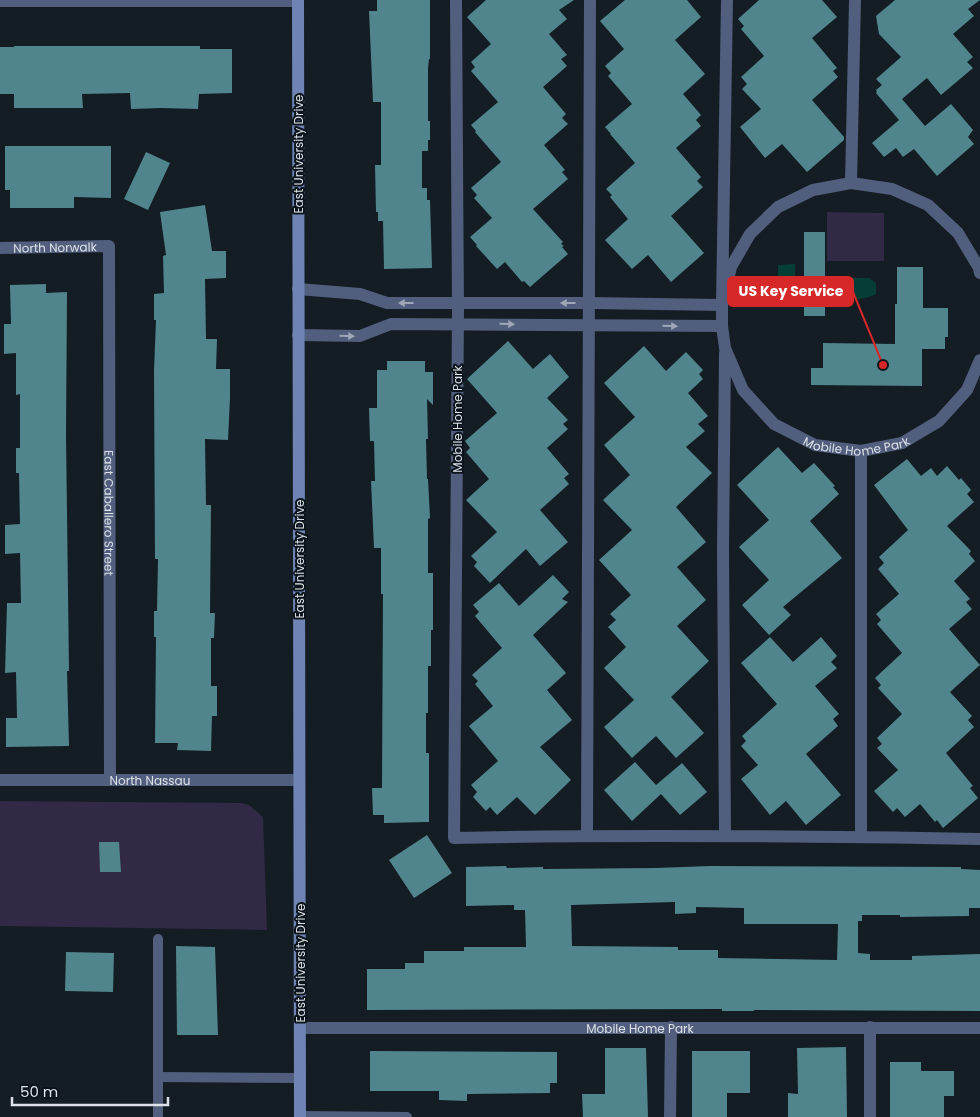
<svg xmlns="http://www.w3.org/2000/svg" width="980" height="1117" font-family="Poppins,sans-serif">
  <rect width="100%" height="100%" fill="#131d23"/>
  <g fill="#312946">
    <polygon points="827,212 884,213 884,261 827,261"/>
    <polygon points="0,801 241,803 249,805 263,817 267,930 0,926"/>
  </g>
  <g fill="#053e35">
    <polygon points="795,264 795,302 778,302 778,265"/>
    <path d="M838,278H869L876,283V294C862,302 841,300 828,293V283Z"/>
  </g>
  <g fill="#51858d" fill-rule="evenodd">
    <polygon points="377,0 430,0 430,59 429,59 428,68 428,121 430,121 430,140 428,140 428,151 422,151 422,188 427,188 427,200 430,200 432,268 384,269 383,221 378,221 378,212 376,212 375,165 381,165 381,102 373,102 369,11 377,11"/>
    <polygon points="486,0 574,0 559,10 567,19 549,34 567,55 561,59 567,66 543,87 566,114 562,118 568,124 544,145 565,170 562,172 568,179 533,209 563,242 561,244 564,246 562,247 568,254 530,287 524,281 522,282 505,262 497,269 476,246 477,245 470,237 492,218 474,198 477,195 471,188 501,162 475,132 476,131 471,125 498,102 471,71 475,67 471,62 491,44 467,17"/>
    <polygon points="625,0 687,0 701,17 675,40 705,74 683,94 701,115 696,120 701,126 676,148 701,177 697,181 703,187 671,216 704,253 671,282 648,255 632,269 605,240 628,219 610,197 612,195 606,189 635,163 610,134 611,134 605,127 632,104 608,76 611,73 605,66 624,49 600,21"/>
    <polygon points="759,0 822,0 837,17 812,38 837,68 833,71 838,77 812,100 844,137 844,140 807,172 782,144 765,158 740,127 761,109 742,89 747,84 741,77 764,56 741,29 744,26 738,19"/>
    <polygon points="895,0 980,0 968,9 974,16 953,34 973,57 967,62 973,68 941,95 927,78 902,99 925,126 951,104 973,130 968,137 974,144 937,176 914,149 903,157 896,148 884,157 872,143 899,120 876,93 877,92 876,90 882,85 876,79 901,57 879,34 876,16"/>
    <polygon points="14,46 200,46 200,49 232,49 232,93 199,94 198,109 161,108 131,109 130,93 82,94 83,108 14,108 14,94 0,94 0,47 14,47"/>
    <polygon points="5,146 111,146 111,198 74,197 74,208 10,208 10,190 5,190"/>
    <polygon points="146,152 170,163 148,210 124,199"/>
    <polygon points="205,205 212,251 226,251 226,278 205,279 206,339 217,339 216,369 230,369 230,398 228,440 205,439 206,505 211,505 210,613 215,613 214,638 211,638 211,686 217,686 217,716 212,716 211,751 177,750 178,743 155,743 156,637 154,637 154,611 157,611 158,559 155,559 154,371 156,320 154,320 154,294 164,293 163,256 166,255 160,212"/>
    <rect x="804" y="232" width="21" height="84"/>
    <polygon points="897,267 923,267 923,308 948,308 948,337 945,337 945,349 922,349 922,386 811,385 811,368 823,368 823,343 895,344 895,304 897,304"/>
    <polygon points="46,284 46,293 67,292 66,434 69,671 67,671 69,746 6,747 6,718 17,718 16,672 5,673 7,603 21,603 20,553 5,554 5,525 20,524 19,473 16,473 16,448 20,448 20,394 16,395 16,353 4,354 4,324 11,324 10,285"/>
    <polygon points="508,341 533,369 550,354 569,377 547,398 568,420 563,424 568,429 547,448 569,474 564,478 569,484 540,510 568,542 540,566 526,549 490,583 474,566 477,562 471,556 497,532 466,500 489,479 466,452 470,448 465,441 497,413 467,379"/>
    <polygon points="644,346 666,371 686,352 703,370 699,374 703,379 688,393 708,416 698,424 705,431 686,447 712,473 676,507 706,542 677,567 706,600 677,626 709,661 671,697 704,733 676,758 656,736 632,758 604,727 634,700 604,668 626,647 608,627 616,620 610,614 631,595 599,560 632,530 603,500 630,475 604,445 635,417 604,383"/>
    <polygon points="387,361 425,361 425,372 433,372 433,405 427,399 428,439 426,439 427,479 428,479 430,518 428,519 428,573 433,573 433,630 431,630 431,666 428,666 428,713 426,713 426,753 429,753 429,822 384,823 384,815 373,815 372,788 382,788 383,594 381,594 381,548 374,548 371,481 375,481 374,441 370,441 369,408 377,408 377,370 387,370"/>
    <polygon points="778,447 802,473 814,463 835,486 833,487 839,494 810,521 842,558 783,607 791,615 769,635 742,605 769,580 739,547 769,520 737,485"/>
    <polygon points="907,459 921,476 931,468 937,476 947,466 959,480 961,478 971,490 967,494 974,502 947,526 971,551 969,554 975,561 954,581 970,599 966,602 972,609 949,629 980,665 950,692 972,716 968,720 974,727 946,753 973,786 970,788 978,798 943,828 937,820 935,822 920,804 905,817 897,808 893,812 874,791 898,770 877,748 882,744 877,738 902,714 878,688 881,685 875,678 902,653 877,624 881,620 876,614 899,594 878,569 884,563 879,557 908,530 874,485"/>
    <polygon points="553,575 569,592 562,599 568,602 533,635 566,673 547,690 572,720 540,747 571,780 535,815 517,797 497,815 490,807 486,811 473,797 477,792 471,785 498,761 469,726 493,706 475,684 478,681 472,675 502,648 475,616 479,612 473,605 499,583 519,606"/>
    <polygon points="770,637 793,662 821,637 837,656 831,662 837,668 815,686 839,714 833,719 838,726 806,754 841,795 806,825 786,801 770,815 741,779 758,765 741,746 746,741 742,736 777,704 741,663"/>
    <polygon points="635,762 656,785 682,763 707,792 680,815 661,794 632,821 604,790"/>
    <polygon points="427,835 452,873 414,898 389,860"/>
    <polygon points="99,842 119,842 121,872 100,872"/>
    <path d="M506,866L507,868L543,867V869L656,868L710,866L961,867V869L980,870V908H969V916L900,917V915H862V921H858V953L870,954V960H912V956L980,954V1011L754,1010V1011H722V1009L367,1010V969H405V963H424V951H464V947H526L525,910H514V905L466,906V867ZM675,902V914L696,913V907L744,908V924H838L837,960L718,958V950H678V947L572,946L571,905Z"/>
    <polygon points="176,946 215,947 218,1035 177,1035"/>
    <polygon points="66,952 114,953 113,992 65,991"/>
    <polygon points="846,1047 847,1117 788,1117 788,1093 798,1094 797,1048"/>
    <polygon points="605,1048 646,1048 648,1117 583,1117 582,1094 605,1094"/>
    <polygon points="370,1051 557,1052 557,1083 550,1083 550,1093 467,1094 467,1101 439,1100 439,1091 370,1091"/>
    <polygon points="692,1051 750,1051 750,1093 727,1093 727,1117 692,1117"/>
    <polygon points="890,1062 921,1062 921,1071 954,1071 954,1096 944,1096 944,1117 890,1117"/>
  </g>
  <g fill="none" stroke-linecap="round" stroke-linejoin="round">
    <g stroke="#515e7d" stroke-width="10">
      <polyline points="158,939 158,1117"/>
      <polyline points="159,1077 300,1078"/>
      <polyline points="300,1116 407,1117"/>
    </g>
    <g stroke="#515e7d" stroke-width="12">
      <path d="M456,0L458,310L454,838C629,834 804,836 980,839"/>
      <polyline points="0,1 298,1"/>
      <polyline points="851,183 855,0"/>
      <path id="s1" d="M0,248L109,246L110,780"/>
      <path id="s2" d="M980,273L979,268L958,233L928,205L892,189L851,183L813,190L778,207L750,234L731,267L722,305V326L725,348L743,390L774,424L815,445L861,451L902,443L939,421L967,390L980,360"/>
      <polyline points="298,289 360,294 387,303 590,303 722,305 727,0"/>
      <polyline points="298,335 360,336 391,324 722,326"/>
      <polyline points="725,353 723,550 725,835"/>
      <polyline points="861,451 861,837"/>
      <path id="s3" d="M0,780H299"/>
      <polyline points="587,835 590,0"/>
      <polyline points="870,1027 870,1117"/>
      <path id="s4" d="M300,1028H980"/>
      <polyline points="670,1117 671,1027"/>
    </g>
    <polyline stroke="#6f83b5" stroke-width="12" points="298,0 300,1117"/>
  </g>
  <defs><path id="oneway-solid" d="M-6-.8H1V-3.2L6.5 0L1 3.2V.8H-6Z" transform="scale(1.25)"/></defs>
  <g fill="#9da7b7">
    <use href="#oneway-solid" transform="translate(406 303) rotate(180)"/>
    <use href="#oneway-solid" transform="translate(568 303) rotate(180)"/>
    <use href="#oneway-solid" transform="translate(507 324) rotate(1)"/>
    <use href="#oneway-solid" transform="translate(670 326) rotate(1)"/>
    <use href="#oneway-solid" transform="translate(347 336) rotate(1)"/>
  </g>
  <g text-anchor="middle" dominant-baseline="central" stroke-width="4" stroke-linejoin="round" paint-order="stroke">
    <g font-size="12" fill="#dce2e7" stroke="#0a141a">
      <text transform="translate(298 154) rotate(-90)">East University Drive</text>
      <text stroke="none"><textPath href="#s1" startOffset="55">North Norwalk</textPath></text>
      <text transform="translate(457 419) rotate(-90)">Mobile Home Park</text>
      <text stroke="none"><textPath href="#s2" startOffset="584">Mobile Home Park</textPath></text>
      <text stroke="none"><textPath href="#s1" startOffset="376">East Caballero Street</textPath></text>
      <text transform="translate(299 559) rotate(-90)">East University Drive</text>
      <text stroke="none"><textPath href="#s3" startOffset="150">North Nassau</textPath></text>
      <text transform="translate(300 963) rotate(-90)">East University Drive</text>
      <text stroke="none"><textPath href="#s4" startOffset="340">Mobile Home Park</textPath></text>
    </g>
  </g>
  <path fill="none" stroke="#d62828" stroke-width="2" d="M883 365L853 292"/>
  <circle fill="#d62828" stroke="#0a141a" stroke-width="2" cx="883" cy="365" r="5"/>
  <rect fill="#d62828" stroke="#d62828" stroke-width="2" x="728" y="277" width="125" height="29" rx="5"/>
  <g font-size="14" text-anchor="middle" font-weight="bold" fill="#fff">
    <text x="791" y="296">US Key Service</text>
  </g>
  <path d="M12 1097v8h156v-8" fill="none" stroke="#dce2e7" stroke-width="2.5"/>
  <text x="20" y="1097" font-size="15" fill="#dce2e7" stroke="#0a141a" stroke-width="4" paint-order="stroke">50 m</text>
</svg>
